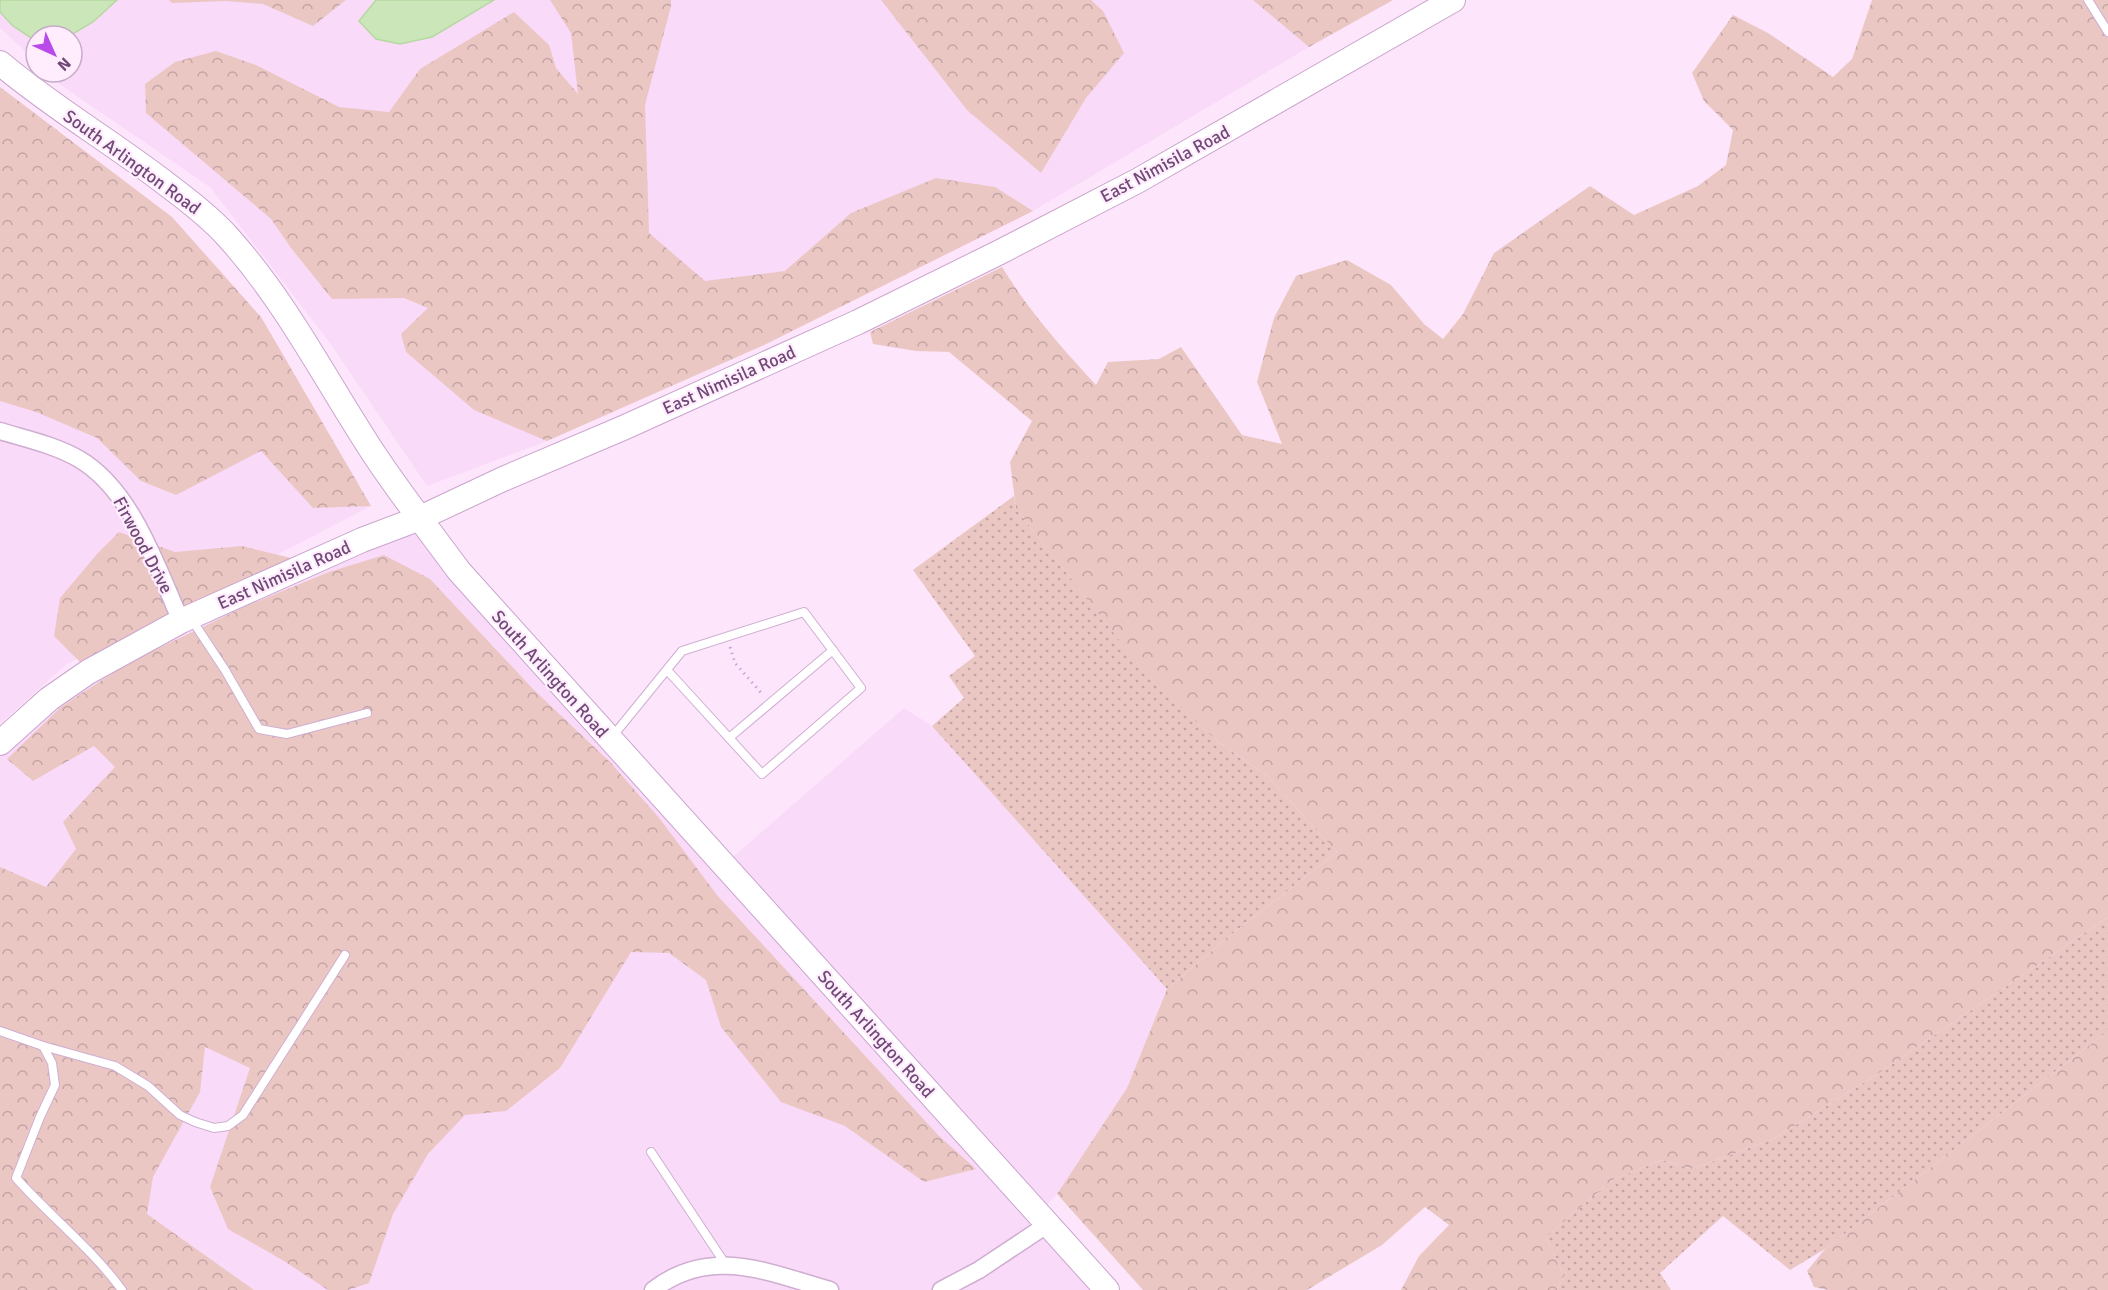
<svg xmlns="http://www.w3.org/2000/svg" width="2108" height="1290" font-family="Signika,sans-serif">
  <defs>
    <pattern id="grass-dots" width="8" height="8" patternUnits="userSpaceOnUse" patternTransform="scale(1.5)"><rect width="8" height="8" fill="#ebc7c4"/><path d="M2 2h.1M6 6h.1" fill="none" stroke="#c3a4a4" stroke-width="1.8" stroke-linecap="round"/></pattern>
    <pattern id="forest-crowns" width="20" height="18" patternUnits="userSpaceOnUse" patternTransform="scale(1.5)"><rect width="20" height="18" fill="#ebc7c4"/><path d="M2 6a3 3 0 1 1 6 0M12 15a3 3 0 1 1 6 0" fill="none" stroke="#c3a4a4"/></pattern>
  </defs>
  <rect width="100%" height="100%" fill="#fde6fb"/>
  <g fill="#fadaf9">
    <polygon points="0,0 1393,0 1309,47 1033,211 764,345 547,441 427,486 330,343 210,187 62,86 47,72 72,72 72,36 36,36 36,61 0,28"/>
    <polygon points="0,87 172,217 261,317 371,506 67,664 0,724"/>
    <polygon points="420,518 1106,1290 0,1290 0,743 88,672"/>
    <polygon points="904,708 932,726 1167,989 1127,1088 1057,1194 1046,1206 733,857"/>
  </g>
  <g fill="url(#grass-dots)">
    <polygon points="1014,496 1016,509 1146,673 1218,742 1264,773 1337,852 1227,938 1167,989 932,726 964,698 949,676 975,656 913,570"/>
    <polygon points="2108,917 2108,1031 1825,1249 1790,1270 1723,1216 1660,1273 1671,1290 1557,1290 1564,1276 1546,1237 1612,1180 1662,1160 1692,1169 1773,1139 1876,1075"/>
  </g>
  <g fill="url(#forest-crowns)">
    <polygon points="169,0 346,0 313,26 263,4 226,1 172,3"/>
    <polygon points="550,0 671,0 671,6 645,105 649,233 705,281 785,271 851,213 936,178 995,187 1033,211 764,345 547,441 474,410 406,352 401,334 428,308 404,298 332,299 291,248 271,219 146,113 145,84 175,62 216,51 256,65 339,107 389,112 420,69 514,12 549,45 556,68 578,94 571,33"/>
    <polygon points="881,0 1091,0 1103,11 1124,53 1086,98 1041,173 967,110"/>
    <polygon points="1253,0 1393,0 1309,47"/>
    <path d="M1872,0H2108V917L1876,1075L1773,1139L1692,1169L1662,1160L1612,1180L1546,1237L1564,1276L1557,1290H1401L1419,1256L1449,1225L1425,1207L1382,1245L1307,1290H1143L1057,1194L1127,1088L1167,989L1227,938L1337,852L1264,773L1218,742L1146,674L1016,509L1010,462L1032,421L949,352L916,351L873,344L870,332L1002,267C1029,311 1062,348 1096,385L1108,362L1159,359L1181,347L1242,435L1282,444L1257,382L1274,318L1296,276L1347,260L1391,285L1424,324L1443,339L1463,314L1494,253L1590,186L1634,215L1698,186L1726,165L1733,130L1704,101L1692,73L1733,15L1768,33L1833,77L1852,59Z"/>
    <polygon points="0,87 172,217 261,317 371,506 313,508 261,451 176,495 141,481 97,438 36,412 0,401"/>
    <polygon points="119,532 175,552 242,546 291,558 83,665 54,636 60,598 97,554"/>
    <polygon points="384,555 430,579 533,689 611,763 660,819 717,895 939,1136 976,1169 924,1182 845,1126 781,1102 721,1027 706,980 669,953 631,952 560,1068 506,1111 465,1115 428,1154 393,1214 369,1283 348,1290 328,1290 284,1261 228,1229 210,1187 250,1068 205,1047 200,1092 153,1177 147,1214 254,1290 0,1290 0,867 46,887 76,849 63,822 115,767 94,746 33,781 7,759 61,707 126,664 246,606 329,572"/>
    <polygon points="2108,1031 2108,1290 1828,1290 1814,1287 1807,1271 1825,1249"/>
  </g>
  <g fill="#cbe7ba" stroke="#b5d9a0" stroke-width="1.5">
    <polygon points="0,0 117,0 93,22 69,36 36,36 36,41 13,26 0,12"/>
    <polygon points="376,0 494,0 432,37 400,44 376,39 359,21"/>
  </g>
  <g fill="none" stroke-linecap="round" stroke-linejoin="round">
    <g stroke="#cfaed1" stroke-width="10">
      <g id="lane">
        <polyline points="2088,0 2108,32"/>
        <polyline points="192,620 225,670 259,729 287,734 367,713"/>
        <polyline points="612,737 682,651 804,612 861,688 762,774 667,670"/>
        <polyline points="729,738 833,650"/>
        <path d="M0,1031L43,1046L52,1063L55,1085L40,1117L16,1178C50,1216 92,1249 122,1290"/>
        <polyline points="43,1046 115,1066 148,1086 180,1115 195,1122 214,1128 228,1126 243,1115 345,955"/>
        <polyline points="651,1152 726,1265"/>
      </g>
    </g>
    <g stroke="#cfaed1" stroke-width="19">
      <g id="street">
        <path d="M0,431C26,439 55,445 79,459C132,490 157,567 181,621"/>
        <path d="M653,1290C711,1245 769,1273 830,1290"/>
        <polyline points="941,1290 979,1270 1048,1224"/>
      </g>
    </g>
    <g stroke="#caa4ce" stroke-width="26">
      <g id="secondary">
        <path d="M0,63C53,108 114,143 169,186C189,201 210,217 227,236C287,302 327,383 376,457C402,496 431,533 459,571L1107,1290"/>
        <polyline points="0,743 49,699 88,672 181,621 362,540 420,518 503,479 623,428 858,322 998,253 1139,180 1453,0"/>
      </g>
    </g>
    <polyline stroke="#d1a0d8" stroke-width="3" stroke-dasharray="1.5 4.5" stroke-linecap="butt" points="730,647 735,663 763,695"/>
    <use href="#lane" stroke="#fff" stroke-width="8"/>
    <use href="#street" stroke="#fff" stroke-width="16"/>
    <use href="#secondary" stroke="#fff" stroke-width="24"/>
  </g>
  <g text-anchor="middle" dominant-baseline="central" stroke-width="4.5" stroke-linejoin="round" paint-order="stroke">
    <g font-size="18" fill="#704a77" stroke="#ffedfe">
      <text transform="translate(132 162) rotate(36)">South Arlington Road</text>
      <text transform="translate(1165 164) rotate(-28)">East Nimisila Road</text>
      <text transform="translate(729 380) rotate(-24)">East Nimisila Road</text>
      <text transform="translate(143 545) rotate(62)">Firwood Drive</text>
      <text transform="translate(284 575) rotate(-24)">East Nimisila Road</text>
      <text transform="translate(550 674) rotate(48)">South Arlington Road</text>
      <text transform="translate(876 1034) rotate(48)">South Arlington Road</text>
    </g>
  </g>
  <g transform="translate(54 54) rotate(135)"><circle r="28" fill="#ffedfe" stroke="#c6acc8" stroke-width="1.5"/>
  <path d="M0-4.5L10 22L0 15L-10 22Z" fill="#b949e9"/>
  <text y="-9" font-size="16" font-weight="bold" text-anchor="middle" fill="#704a77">N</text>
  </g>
</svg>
